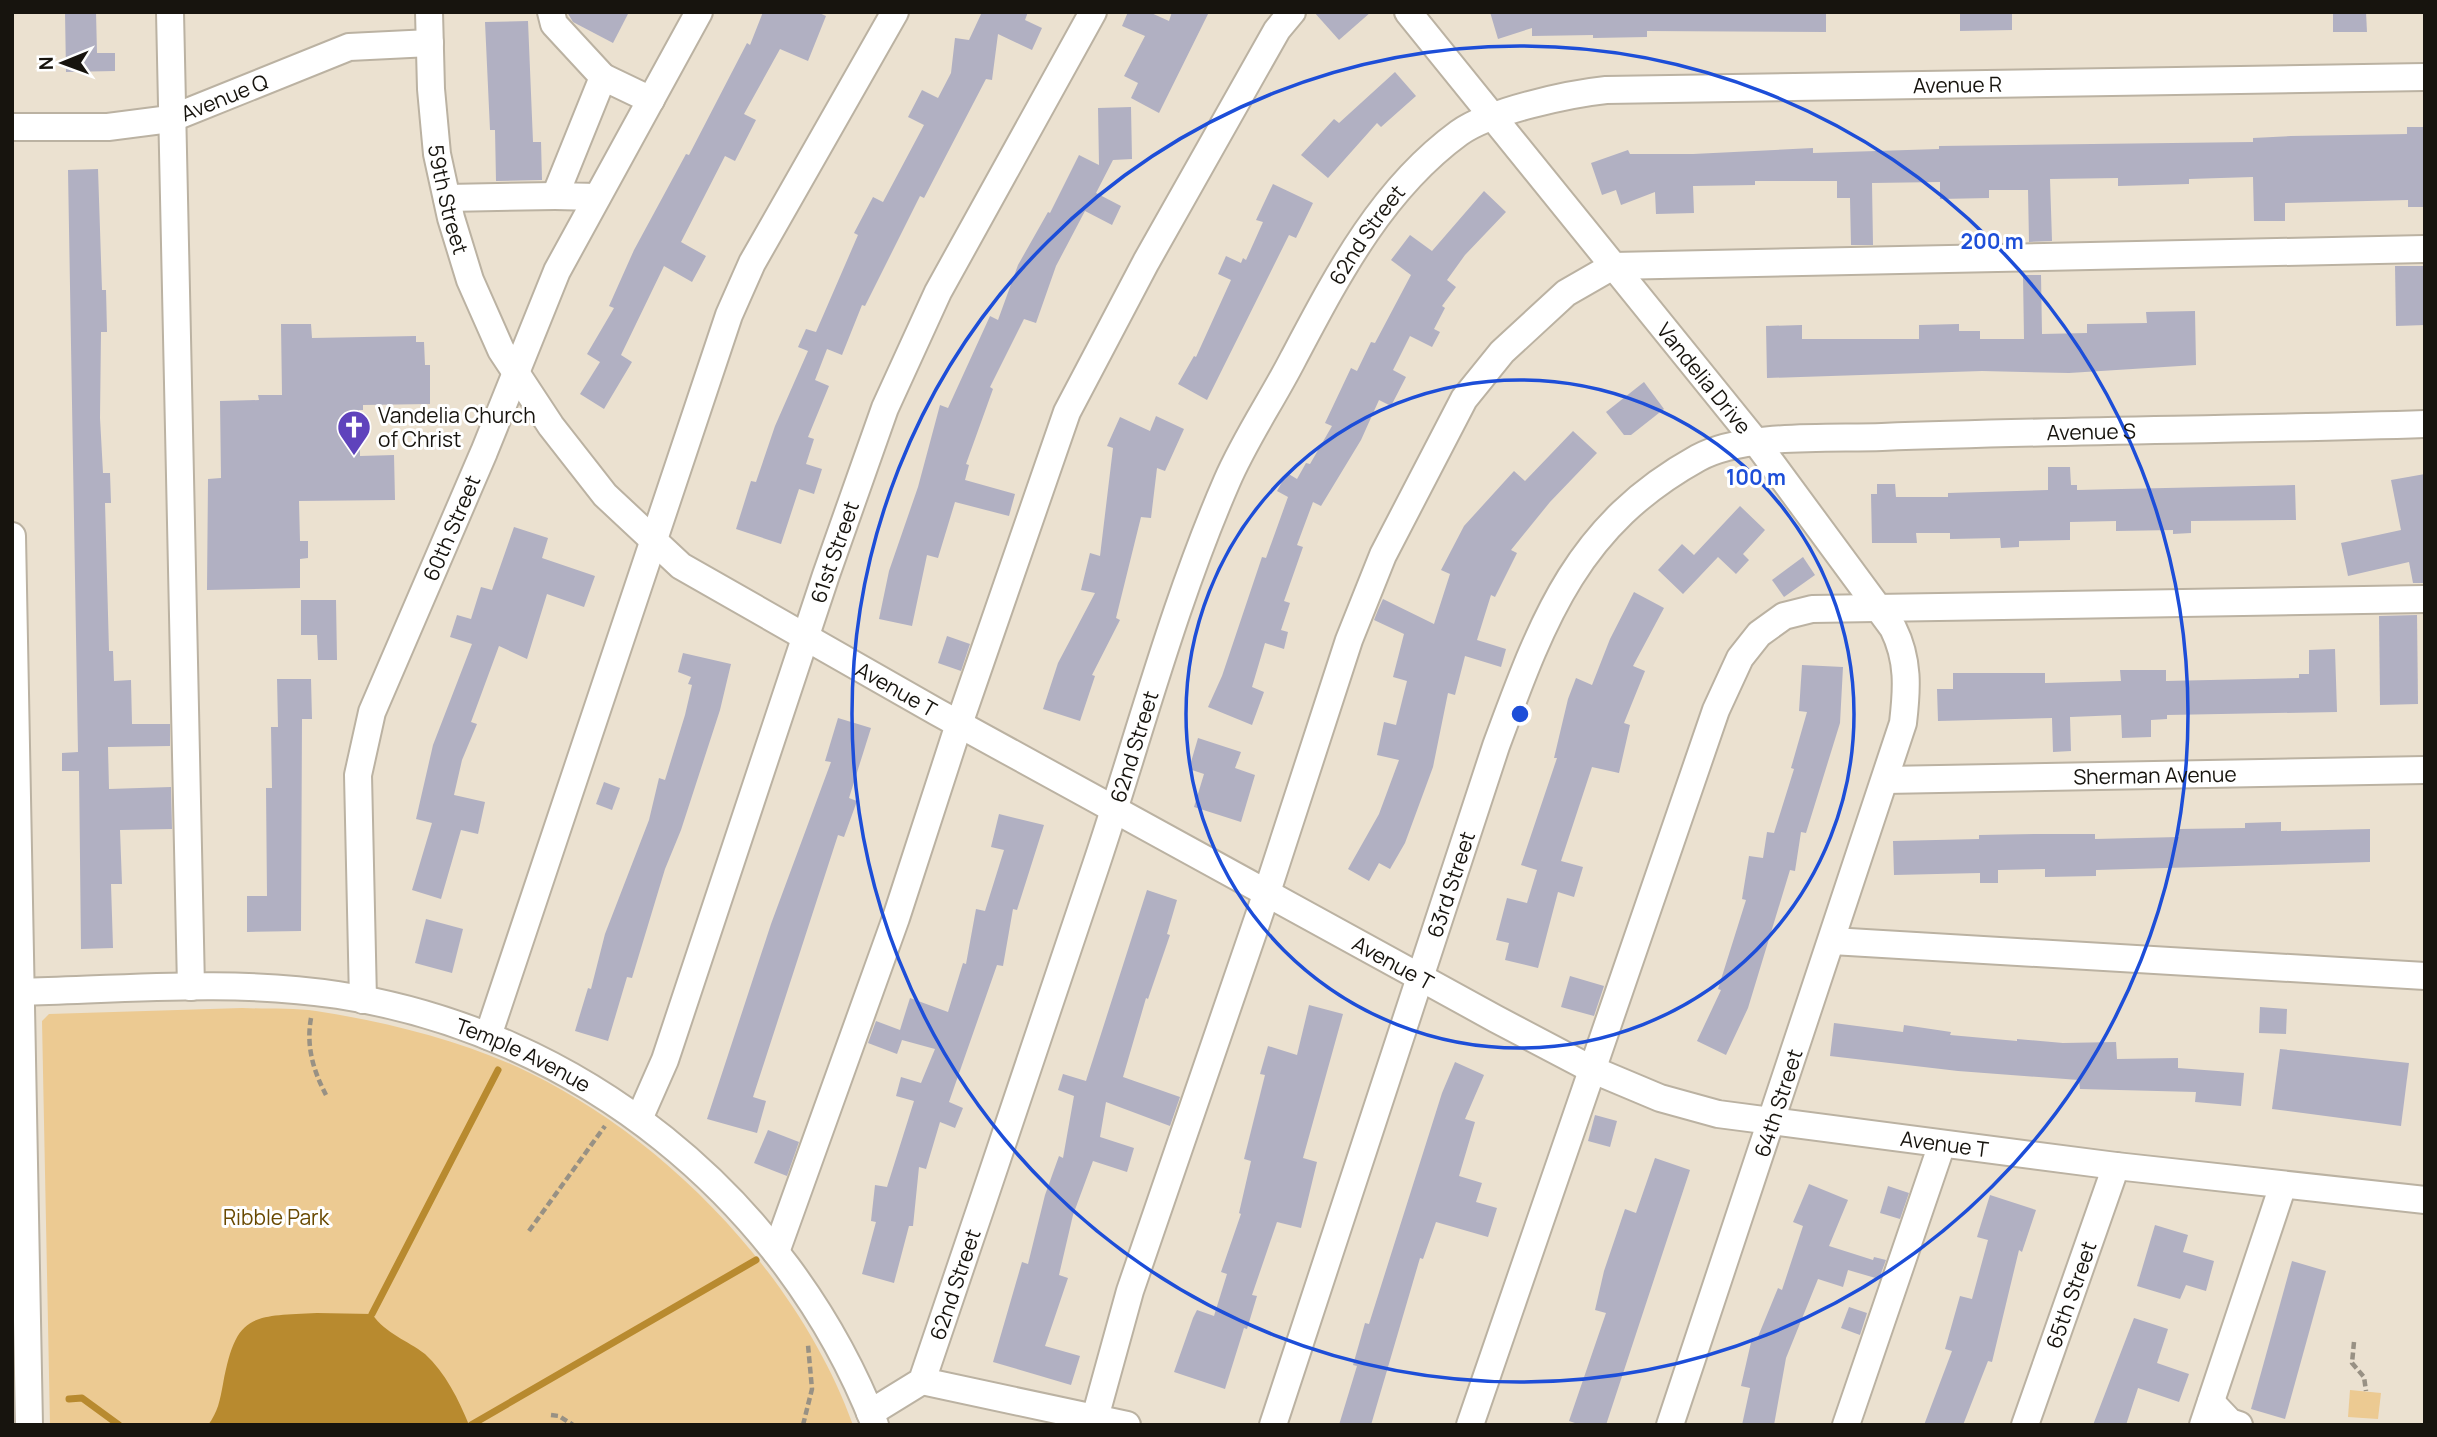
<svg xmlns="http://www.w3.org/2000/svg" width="2437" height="1437" font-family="Manrope,sans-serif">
  <rect width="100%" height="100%" fill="#ebe1d0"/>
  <g fill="#ecca92">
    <path d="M242,1008C266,1009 292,1008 316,1011C387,1022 465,1041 530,1073C669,1141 800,1278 853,1425H50L42,1021L49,1014Z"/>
    <polygon points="2350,1390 2381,1393 2378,1419 2348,1417"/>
  </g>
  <path fill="#b88a2f" d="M317,1313L372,1314C386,1334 407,1340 425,1354C445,1372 459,1400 469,1425H208C218,1412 220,1400 223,1384C236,1314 250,1316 317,1313Z"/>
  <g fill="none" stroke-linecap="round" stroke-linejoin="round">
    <g stroke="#b88a2f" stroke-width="7">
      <polyline points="372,1314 498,1070"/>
      <polyline points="69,1399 82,1398 119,1425"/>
      <polyline points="471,1425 756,1260"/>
    </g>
  </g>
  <g fill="#b1b0c2">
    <polygon points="65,12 96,12 97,53 115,53 115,71 66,72"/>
    <polygon points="567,12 629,12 613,43 573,22"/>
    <polygon points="763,12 817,12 826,16 808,61 780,49 744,114 756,120 735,161 725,156 681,242 706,256 692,282 664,266 621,355 632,362 604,409 580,394 600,362 587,354 614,308 609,306 634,250 686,154 689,155 747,43 750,45"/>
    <polygon points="982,12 1028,12 1025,20 1042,28 1032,50 998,34 992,80 986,79 924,198 920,196 865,306 862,305 842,355 827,349 815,380 829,386 808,437 814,439 806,464 822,469 814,494 799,489 781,544 736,529 751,481 756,482 775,426 808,351 798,347 806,329 816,332 858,235 854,233 873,197 883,202 924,125 908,117 922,90 938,98 951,73 955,38 969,40"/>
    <polygon points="1128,12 1149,12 1169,21 1172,12 1209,12 1159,113 1131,98 1138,83 1124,76 1145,36 1122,26"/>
    <polygon points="1314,12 1371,12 1339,40"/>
    <polygon points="1490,12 1826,12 1826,32 1647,31 1647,37 1593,38 1593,35 1532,36 1532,28 1498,39"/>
    <polygon points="1960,12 2012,12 2012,30 1960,31"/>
    <polygon points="2333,12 2366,12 2367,32 2333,32"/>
    <polygon points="528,21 533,142 541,142 542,180 496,181 495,130 490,130 485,22"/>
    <polygon points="1395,72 1416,96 1381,127 1377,123 1328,178 1301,155 1334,119 1339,123"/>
    <polygon points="1131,107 1132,159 1113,160 1096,193 1121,206 1112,225 1085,211 1056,266 1036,323 1024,319 990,387 993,389 966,464 969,465 965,480 1015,494 1009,516 955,502 938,558 927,555 912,626 879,619 889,571 918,487 940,405 948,408 990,316 998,320 1018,265 1048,212 1050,213 1079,155 1099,165 1098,108"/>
    <polygon points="2407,127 2425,127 2425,207 2408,207 2408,200 2285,203 2285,221 2254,221 2253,177 2189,179 2189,184 2118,186 2118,178 2050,179 2052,241 2029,242 2028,190 1989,190 1989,198 1940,199 1940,182 1872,183 1873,245 1851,245 1850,198 1837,198 1837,181 1755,181 1755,185 1693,186 1694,213 1656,214 1655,192 1621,205 1616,190 1602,195 1591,163 1628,150 1630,154 1693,154 1813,148 1813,153 1939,149 1939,146 2253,142 2253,138 2291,136 2407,134"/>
    <polygon points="98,169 102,290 106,290 107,332 101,332 100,418 103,473 110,473 111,503 105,503 109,651 113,651 114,681 131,680 132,724 170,724 170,746 108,747 109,789 171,787 172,829 120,830 122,884 111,884 113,948 81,949 79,771 62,771 62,753 78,752 68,170"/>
    <polygon points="1273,184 1313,203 1296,238 1289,235 1207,400 1178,384 1194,356 1196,357 1231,280 1218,274 1226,256 1241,263 1243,258 1246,260 1263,222 1256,220"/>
    <polygon points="1484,191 1506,212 1465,255 1447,280 1456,287 1442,306 1445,308 1434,329 1440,332 1432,347 1410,336 1393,370 1406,377 1391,406 1379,400 1361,440 1321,506 1313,502 1297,545 1303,547 1284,601 1290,603 1281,630 1288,632 1284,649 1265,643 1252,687 1264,692 1252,725 1208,707 1222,676 1262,557 1266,558 1288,497 1277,491 1287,473 1297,479 1306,463 1310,464 1332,426 1325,423 1351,368 1357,371 1371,342 1375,343 1411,275 1391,260 1410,235 1432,251"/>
    <polygon points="2395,266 2425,266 2425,325 2396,326"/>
    <polygon points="2023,275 2041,275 2042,334 2087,333 2087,324 2147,323 2146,312 2195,311 2196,365 2069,373 1982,371 1767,378 1766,326 1802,325 1802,339 1919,339 1919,325 1959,324 1959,331 1980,331 1980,339 2024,339"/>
    <polygon points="281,324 311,324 312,338 416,336 416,342 424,342 425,365 430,365 430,404 363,405 363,410 359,410 360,456 394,455 395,500 299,501 300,541 308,541 308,558 300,559 300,588 207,590 208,479 221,478 220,401 259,400 258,395 282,395"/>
    <polygon points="1644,382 1664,409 1631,435 1624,435 1606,412"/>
    <polygon points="1156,416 1184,429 1165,471 1157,468 1151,518 1141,517 1116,618 1120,620 1092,675 1095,676 1080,721 1043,709 1058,663 1095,593 1081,590 1090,553 1100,556 1113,448 1107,446 1120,417 1150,431"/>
    <polygon points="1573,431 1597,453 1550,502 1511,550 1517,553 1495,597 1491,595 1477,640 1506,649 1501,667 1465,656 1455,695 1448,693 1433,767 1405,843 1390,869 1379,863 1369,881 1348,869 1379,814 1399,760 1377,755 1384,722 1396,725 1407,681 1393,677 1404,634 1374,620 1378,610 1383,599 1434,624 1450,574 1441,570 1464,526 1514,471 1525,481"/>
    <polygon points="2048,467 2070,467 2071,485 2077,485 2077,490 2295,485 2296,520 2191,521 2191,533 2173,534 2173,530 2116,531 2116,521 2070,522 2070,540 2019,541 2019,547 2001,548 2000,538 1950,539 1950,533 1916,533 1917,543 1872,543 1871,494 1877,494 1877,484 1895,484 1896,497 1948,497 1948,493 2048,490"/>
    <polygon points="2425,474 2425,583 2413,583 2409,562 2348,576 2341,543 2401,530 2391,480"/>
    <polygon points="1740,506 1765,530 1743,554 1749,560 1736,574 1718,557 1683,594 1658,570 1682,544 1694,555"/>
    <polygon points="514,527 548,538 542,558 595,576 584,607 547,594 527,659 499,646 471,722 477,724 462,760 454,795 485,802 478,834 461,830 441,899 412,890 432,823 416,819 433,745 472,644 450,637 457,615 471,619 481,587 492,590"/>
    <polygon points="1803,557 1815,575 1784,597 1772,580"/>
    <polygon points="1634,592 1664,608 1633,666 1645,671 1624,723 1630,725 1619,773 1592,767 1561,861 1583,867 1574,897 1558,892 1538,968 1505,960 1509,943 1496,940 1507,898 1527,903 1537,870 1521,865 1557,758 1554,758 1568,699 1576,678 1592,685 1610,639"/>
    <polygon points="301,600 336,600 337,660 318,660 317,635 301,635"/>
    <polygon points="2417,615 2418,704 2380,705 2379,616"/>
    <polygon points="947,636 970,644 961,671 938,663"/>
    <polygon points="2335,649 2337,712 2167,715 2167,719 2151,720 2151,737 2122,738 2121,715 2070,717 2071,751 2053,752 2052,718 1938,721 1937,689 1953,689 1953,673 2045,673 2045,683 2121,681 2120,670 2166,670 2166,681 2299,678 2299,674 2309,674 2309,650"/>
    <polygon points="683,653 731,664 720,710 681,830 665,869 632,978 627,977 608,1041 575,1031 588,988 591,989 605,934 649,820 659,778 665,780 685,715 692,685 688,684 691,677 678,672"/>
    <polygon points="1802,665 1843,667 1840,723 1806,833 1801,832 1795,871 1790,870 1748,1008 1726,1055 1697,1041 1721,990 1718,989 1746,900 1742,899 1749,856 1763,858 1767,832 1774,833 1794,769 1791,768 1807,712 1799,711"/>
    <polygon points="277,679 311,679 312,719 302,719 301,931 247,932 247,896 267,896 266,788 272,788 271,727 278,727"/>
    <polygon points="838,718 871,728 849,798 857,801 844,837 838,835 753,1097 766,1101 757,1133 707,1119 771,924 831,762 825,761"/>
    <polygon points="1198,738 1241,752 1235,768 1255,775 1241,822 1194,807 1204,774 1189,769"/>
    <polygon points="604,782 620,788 612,810 596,804"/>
    <polygon points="999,814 1044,825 1017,910 1013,909 1003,966 997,965 949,1102 963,1108 955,1128 940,1122 926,1169 919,1167 913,1226 909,1226 894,1283 862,1274 876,1222 871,1221 875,1185 887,1187 914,1101 896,1096 901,1077 921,1083 935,1049 902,1040 897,1054 868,1043 876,1021 900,1030 910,998 948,1012 963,963 966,964 976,909 985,911 1004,850 991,847"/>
    <polygon points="2281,822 2281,831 2370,829 2370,862 2096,870 2096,876 2045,877 2045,869 1998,870 1998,883 1980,883 1980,873 1894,875 1893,841 1979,839 1979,835 2035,834 2095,834 2095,839 2179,837 2179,829 2245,828 2245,823"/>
    <polygon points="1147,890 1177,900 1167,934 1170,935 1148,999 1146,998 1123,1077 1180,1097 1170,1126 1106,1102 1100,1137 1134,1148 1127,1172 1093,1161 1073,1215 1059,1275 1068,1278 1045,1346 1080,1356 1071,1385 993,1362 1022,1262 1028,1264 1045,1195 1059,1156 1063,1158 1074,1096 1058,1090 1063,1074 1086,1081"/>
    <polygon points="426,919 463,929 452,973 415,963"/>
    <polygon points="1570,976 1604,986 1594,1016 1561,1007"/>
    <polygon points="1309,1005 1343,1014 1303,1158 1317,1162 1301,1228 1277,1222 1252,1295 1257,1296 1247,1329 1244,1328 1225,1389 1174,1372 1193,1318 1197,1310 1214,1316 1227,1274 1221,1272 1241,1214 1239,1213 1251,1161 1244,1159 1265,1075 1260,1074 1268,1046 1297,1055"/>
    <polygon points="2260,1007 2287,1009 2286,1034 2259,1033"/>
    <polygon points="1834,1023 1903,1032 1904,1025 1951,1032 1950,1035 2017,1041 2017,1039 2063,1043 2116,1042 2117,1059 2178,1058 2178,1068 2244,1073 2241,1106 2195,1102 2196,1092 2080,1089 2079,1080 1958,1071 1830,1056"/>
    <polygon points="2280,1049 2409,1063 2401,1126 2272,1109"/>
    <polygon points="1455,1062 1484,1075 1465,1119 1475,1122 1459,1176 1482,1183 1476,1202 1497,1208 1488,1237 1436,1222 1423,1259 1420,1258 1371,1425 1339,1425 1357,1366 1353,1365 1365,1323 1369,1324 1442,1093"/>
    <polygon points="1595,1115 1617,1121 1610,1147 1588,1141"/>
    <polygon points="768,1130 799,1142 787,1176 754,1163"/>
    <polygon points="1655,1158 1690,1170 1606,1425 1581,1425 1569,1421 1606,1313 1595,1310 1604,1271 1625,1209 1636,1213"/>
    <polygon points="1809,1184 1848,1200 1829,1246 1873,1260 1874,1257 1886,1260 1879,1279 1848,1270 1843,1287 1818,1279 1786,1358 1774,1425 1742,1425 1750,1388 1741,1386 1752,1338 1757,1339 1778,1288 1782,1290 1803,1226 1793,1222"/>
    <polygon points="1888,1186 1909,1193 1900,1219 1880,1213"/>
    <polygon points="1990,1195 2036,1210 2022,1252 2019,1250 1992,1362 1988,1361 1963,1425 1924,1425 1952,1351 1945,1349 1960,1296 1972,1299 1988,1240 1977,1237"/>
    <polygon points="2155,1225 2188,1235 2183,1252 2214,1261 2206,1291 2186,1285 2180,1299 2137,1286"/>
    <polygon points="2292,1261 2326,1271 2285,1419 2251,1409"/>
    <polygon points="1849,1307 1867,1313 1860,1335 1841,1328"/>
    <polygon points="2134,1318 2168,1329 2157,1363 2189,1374 2179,1402 2138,1388 2126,1425 2093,1425"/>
  </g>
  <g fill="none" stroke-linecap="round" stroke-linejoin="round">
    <g stroke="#bbb2a2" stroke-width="30">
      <g id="minor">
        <polyline points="170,12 191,987"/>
        <path id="s1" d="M429,12L431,89L437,154L451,218L470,280L501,350L551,426L605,495L681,566L937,712L1496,1019L1591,1069L1660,1098L1718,1114L2116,1166L2425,1200"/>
        <polyline points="551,12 554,24 603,77 555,196 597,197"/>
        <path id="s2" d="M1408,12L1756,442L1893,628C1909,660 1907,689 1903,723L1670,1425"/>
        <polyline points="603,77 651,100"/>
        <path id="s3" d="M12,127H108L170,119L349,47L430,43"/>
        <polyline points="447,198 555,196"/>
        <polyline points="12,536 29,1425"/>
        <path id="s4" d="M1885,780L2425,770"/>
        <polyline points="1832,941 2425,976"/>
        <path id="s5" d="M21,992C126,989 234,979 338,995C579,1032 786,1198 875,1425"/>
        <path id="s6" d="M363,1000L358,775L372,712L484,452L557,271L699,12"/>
        <polyline points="488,1036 729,315 752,263 895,12"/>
        <path id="s7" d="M639,1119L665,1060L826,575L885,408L938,292L1093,12"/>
        <polyline points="776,1252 896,918 959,724 1067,412 1146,262 1277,30 1292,12"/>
        <polyline points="922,1381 1127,1425"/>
        <polyline points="2211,1402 2230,1422 2239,1425"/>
        <path id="s8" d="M870,1413L922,1381C980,1209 1039,1038 1096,865C1139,737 1173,605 1227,481C1245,439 1272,400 1293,359C1337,276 1381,190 1459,133C1490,111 1568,94 1606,90L2425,77"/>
        <polyline points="1093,1425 1130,1291 1267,892 1349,640 1383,555 1464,399 1502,352 1566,293 1613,266 2425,249"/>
        <path id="s9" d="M1273,1425L1496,746C1542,622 1575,526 1698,458C1743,433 1830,439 1882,437C2063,430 2244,430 2425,424"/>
        <polyline points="1470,1425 1716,710 1740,658 1759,634 1784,616 1812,609 2425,599"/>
        <polyline points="1846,1425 1942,1144"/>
        <path id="s10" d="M2025,1425L2116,1166"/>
        <polyline points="2203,1425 2283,1185"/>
      </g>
    </g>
    <g stroke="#989184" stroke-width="4.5" stroke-dasharray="7 3.5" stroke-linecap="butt">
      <path d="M311,1018C306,1046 313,1070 326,1095"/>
      <polyline points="529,1231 605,1126"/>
      <polyline points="2354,1342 2352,1363 2364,1377 2366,1391"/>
      <polyline points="551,1415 559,1416 573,1425"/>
      <polyline points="803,1425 812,1389 808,1345"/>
    </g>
    <use href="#minor" stroke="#fff" stroke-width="26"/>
  </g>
  <g fill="none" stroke="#1d4ed8" stroke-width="3.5">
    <circle cx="1520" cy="714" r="334"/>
    <circle cx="1520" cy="714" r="668"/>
  </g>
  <defs>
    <g id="church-pin" transform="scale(1.75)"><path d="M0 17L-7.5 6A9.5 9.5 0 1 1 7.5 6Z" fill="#5f43bc" stroke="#fff"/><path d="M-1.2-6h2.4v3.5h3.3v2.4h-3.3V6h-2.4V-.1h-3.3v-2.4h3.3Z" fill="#fff"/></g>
  </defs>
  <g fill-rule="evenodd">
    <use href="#church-pin" x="354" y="427"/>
  </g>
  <g text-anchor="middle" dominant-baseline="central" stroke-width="6" stroke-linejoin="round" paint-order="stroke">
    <g font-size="21" fill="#17140e" stroke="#fff">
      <text stroke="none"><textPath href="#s8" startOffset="1939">Avenue R</textPath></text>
      <text stroke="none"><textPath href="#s3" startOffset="217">Avenue Q</textPath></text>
      <text stroke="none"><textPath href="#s1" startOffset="189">59th Street</textPath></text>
      <text stroke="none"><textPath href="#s8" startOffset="1295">62nd Street</textPath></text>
      <text stroke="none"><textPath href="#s2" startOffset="471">Vandelia Drive</textPath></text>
      <text stroke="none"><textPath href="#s9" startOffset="1472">Avenue S</textPath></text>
      <text stroke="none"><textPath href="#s6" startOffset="490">60th Street</textPath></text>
      <text stroke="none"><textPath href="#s7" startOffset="600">61st Street</textPath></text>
      <text stroke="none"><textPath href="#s1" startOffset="880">Avenue T</textPath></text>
      <text stroke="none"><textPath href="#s8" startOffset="730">62nd Street</textPath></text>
      <text stroke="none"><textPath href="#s4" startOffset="270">Sherman Avenue</textPath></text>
      <text stroke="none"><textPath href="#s9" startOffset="569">63rd Street</textPath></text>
      <text stroke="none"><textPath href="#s1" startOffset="1447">Avenue T</textPath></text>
      <text stroke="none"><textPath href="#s5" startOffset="513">Temple Avenue</textPath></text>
      <text transform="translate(1778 1103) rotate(-72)">64th Street</text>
      <text stroke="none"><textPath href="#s1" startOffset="2035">Avenue T</textPath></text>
      <text stroke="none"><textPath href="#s8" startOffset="163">62nd Street</textPath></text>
      <text stroke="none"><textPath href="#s10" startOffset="138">65th Street</textPath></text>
    </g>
    <g font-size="21" fill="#17140e" stroke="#fff" text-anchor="start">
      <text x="378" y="415">Vandelia Church<tspan x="378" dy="24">of Christ</tspan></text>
    </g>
    <g font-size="21" fill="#694900" stroke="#fff">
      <text x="276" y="1217">Ribble Park</text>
    </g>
  </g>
  <circle cx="1520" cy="714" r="10" fill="#1d4ed8" stroke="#fff" stroke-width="3.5"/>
  <g font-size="21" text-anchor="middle" font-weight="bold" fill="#1d4ed8" stroke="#fff" stroke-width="6" stroke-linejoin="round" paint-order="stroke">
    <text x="1992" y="249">200 m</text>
    <text x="1756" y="485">100 m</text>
  </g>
  <rect width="2437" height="1437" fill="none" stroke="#17140e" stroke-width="28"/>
  <g transform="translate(63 63) rotate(269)" stroke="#ffffff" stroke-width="5" paint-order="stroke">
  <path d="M0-5L12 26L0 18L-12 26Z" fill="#17140e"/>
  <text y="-10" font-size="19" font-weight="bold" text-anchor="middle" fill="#17140e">N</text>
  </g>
</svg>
